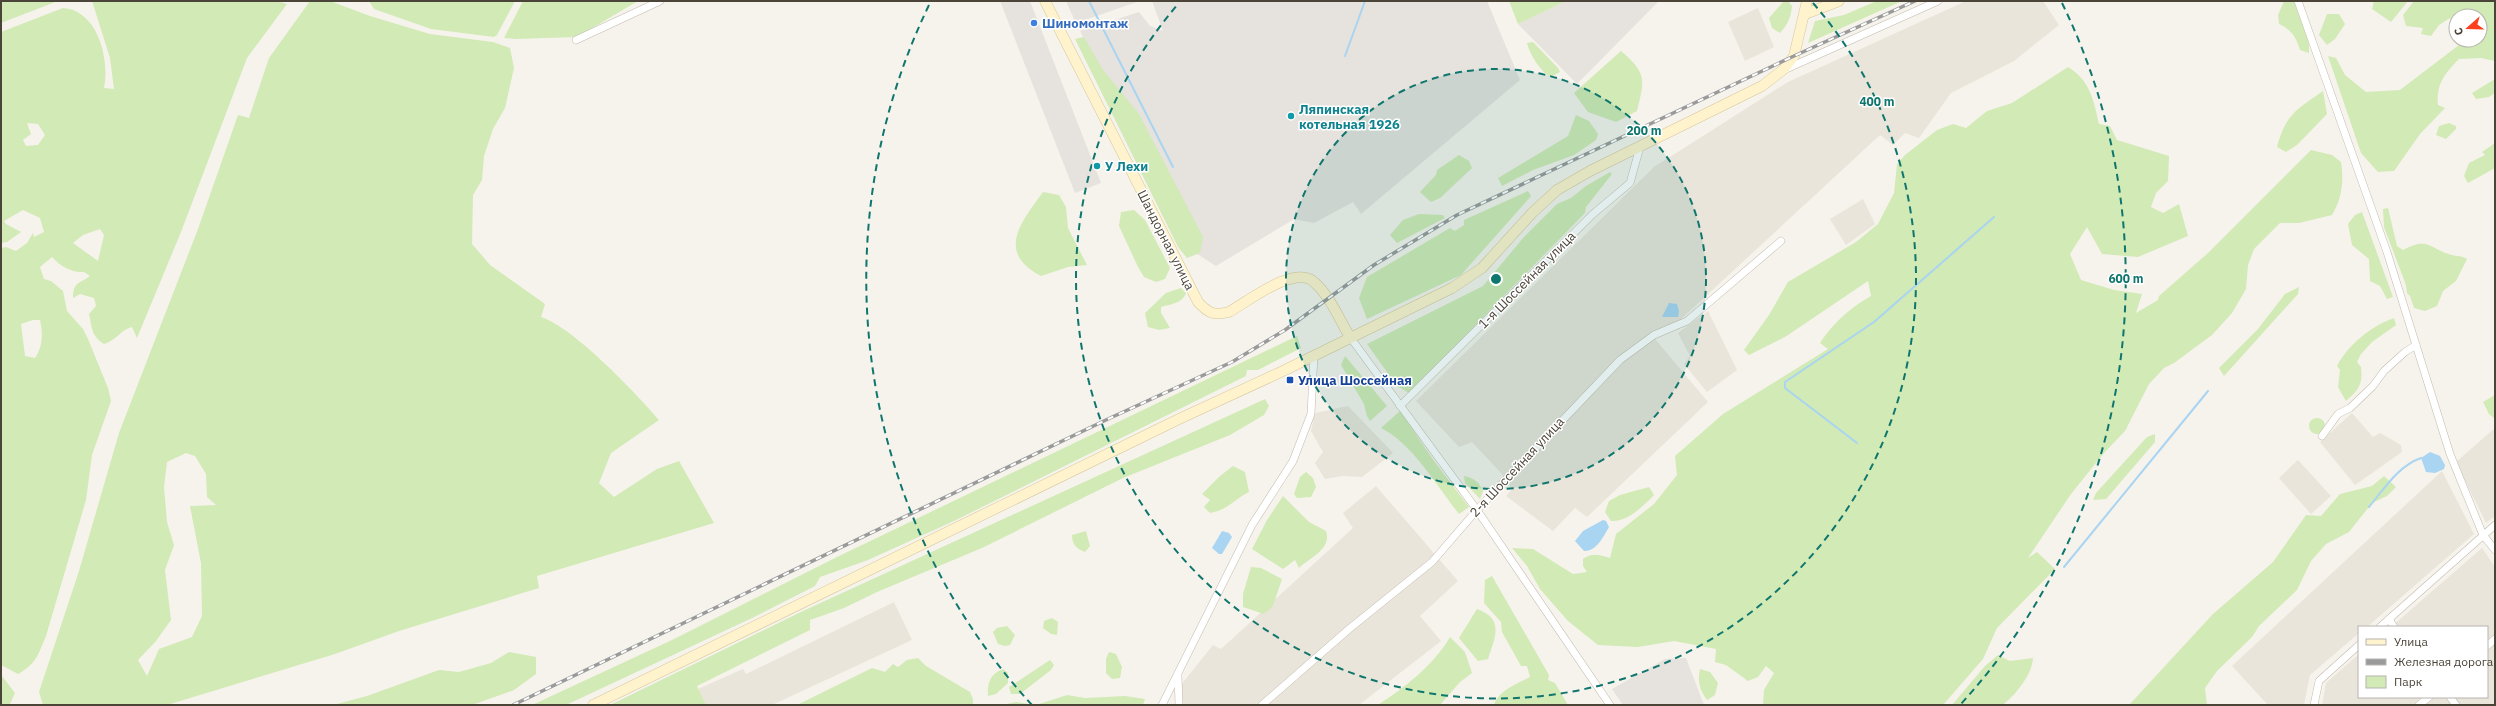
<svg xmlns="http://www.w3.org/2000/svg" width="2496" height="706" font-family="'IBM Plex Sans',sans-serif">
  <rect width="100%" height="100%" fill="#f6f3ec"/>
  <g fill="#eae5da">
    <polygon points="1966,1 2043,1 2059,25 2014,61 1951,93 1919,138 1905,133 1893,145 1880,135 1680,320 1650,333 1708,402 1587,517 1575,508 1553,531 1506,496 1512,489 1502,474 1472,442 1459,447 1416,401 1654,167 1788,82"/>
    <polygon points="1758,8 1774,47 1745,61 1728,22"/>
    <polygon points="1863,199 1875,224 1846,245 1830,219"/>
    <polygon points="1708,311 1737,370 1707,392 1684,364 1690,356 1678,333"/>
    <polygon points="1348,406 1393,453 1362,477 1342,476 1325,479 1315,463 1323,452 1311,431 1315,413"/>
    <polygon points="2352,413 2373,437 2380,433 2401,445 2402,452 2355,485 2320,442"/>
    <polygon points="2495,428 2495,516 2486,523 2456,462"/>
    <polygon points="2298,460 2331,496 2311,514 2279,478"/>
    <polygon points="2442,471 2474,534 2367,627 2359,627 2359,633 2310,675 2304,705 2268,705 2232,666"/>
    <polygon points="1376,486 1458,581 1420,616 1441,641 1359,705 1182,705 1181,685 1213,645 1221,649 1353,528 1343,513"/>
    <polygon points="2482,548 2495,567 2495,705 2322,705 2326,683 2359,654 2359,697 2487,697 2487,627 2391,627"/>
    <polygon points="894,602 912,640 772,705 706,705 698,689 743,669 746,674"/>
  </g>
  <g fill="#e6e2dd">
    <polygon points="1000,1 1030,1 1101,183 1075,193"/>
    <polygon points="1066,1 1140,1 1076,23"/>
    <polygon points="1152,1 1487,1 1520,80 1361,214 1353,202 1314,223 1294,219 1216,266 1191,250 1080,31 1139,12 1150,26 1163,31"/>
    <polygon points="1566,1 1659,1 1577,84 1518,24"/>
    <polygon points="1686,658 1704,705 1623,705 1612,689 1665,659"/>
  </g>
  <g fill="#d2eab5" fill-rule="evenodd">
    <polygon points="1,1 58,1 1,23"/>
    <path d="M92,1H277L287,4L247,58L181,232L137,338L132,327C120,330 117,340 104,344C91,336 92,327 89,314L96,306L94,298L80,294L73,298C73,282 79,284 90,276L84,272C72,273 60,266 52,257L40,267L44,279L51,281L63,291L67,311L83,329L88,339L108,388L111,401L92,455L86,500L46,636C38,655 36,664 18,674L1,665V248L6,247L16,251L27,243L33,233L34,237L44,232L40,218L23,210L4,221L6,224L21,232L7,242L1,243V32L63,8C98,10 110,60 104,88L114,89L110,58ZM27,123L38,124L45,135L38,145L26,146L23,140L31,134ZM100,229L104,235L98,261L73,243L83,235ZM33,320H40C43,334 43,346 35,358L25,356L21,324Z"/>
    <path d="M310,1H330L370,16L430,34L493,42L510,48L514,68L505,108L493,129L484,156L482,180L473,195L472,244L490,265L545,304L541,317C573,327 636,393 659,420L611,453L599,483L614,497L657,469L679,461L714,523L537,576L539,588L399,631L335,654L167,705H43L39,692L79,571L119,433L198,229L238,115L249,118L269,58ZM186,453L195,456L206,474L207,497L216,505L190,506L201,563L202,616L192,637L159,649L147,676L138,660L156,641L171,620L165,570L174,545L167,522L164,487L167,462Z"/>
    <polygon points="369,1 515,1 497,35 494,37 431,29 374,9"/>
    <polygon points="523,1 638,1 577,37 515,39 504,38"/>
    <polygon points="1509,1 1566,1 1518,24"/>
    <path d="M1784,1H1788L1792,6C1791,17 1788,24 1780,33L1772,28L1769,18Z"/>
    <polygon points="1877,1 1902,1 1808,43 1815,21 1844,15"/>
    <path d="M2284,1H2294L2297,5L2309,44V53L2300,50C2296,37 2292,30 2279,24L2278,15Z"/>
    <polygon points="2374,1 2408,1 2391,22 2372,9"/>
    <path d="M2414,1H2495V61L2481,58L2459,59C2445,73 2436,84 2438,105L2445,108L2420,134L2394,171L2378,172L2361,153L2328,56L2336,58L2345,75L2366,92L2400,90L2459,45L2458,40H2480V16H2456V34L2450,18L2439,25L2431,36L2421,34L2423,28L2406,26L2403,15Z"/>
    <polygon points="2327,14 2339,14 2345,24 2335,39 2327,45 2319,35"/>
    <polygon points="1084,37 1103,70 1139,114 1203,237 1200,253 1187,258 1178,247 1075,39"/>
    <path d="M1533,42L1558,68L1560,72L1551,77C1541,73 1529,53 1527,43Z"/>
    <path d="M1621,51C1647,74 1645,79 1637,111L1616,122L1588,112L1574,93Z"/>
    <path d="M2068,67C2090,80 2094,101 2099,124L2110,126L2117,140L2169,156L2168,181L2156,193L2151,207L2163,213L2179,204L2188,236L2138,257L2102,254L2087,227L2070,254L2081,280L2114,290L2142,294L2136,313L2158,300L2159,296L2208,253L2311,150L2332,155L2341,162C2344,181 2342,199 2332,215L2299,223H2280L2254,249L2248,265L2246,289L2232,313L2212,335L2174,363L2164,368L2149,384L2125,431L2104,453L2071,494L2028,558L2037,552L2055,569L1997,628L1983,659L1943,705H1763L1764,690L1774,673L1766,666L1758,677L1748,681L1726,665L1715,662L1716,649L1674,641L1638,647L1598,645L1568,621L1540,589L1527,566L1512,548L1533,549L1573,574L1587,572L1583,566V559C1592,552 1600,555 1610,558L1616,534L1654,504L1677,475L1675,456L1723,414L1828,349L1820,343C1832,324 1851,307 1871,296L1868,281L1785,337L1749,355L1744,350L1769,315L1788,282L1856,242L1878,224L1894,193L1897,164L1905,155L1937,130L1953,124L1966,128L1987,111L2012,103Z"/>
    <polygon points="2495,79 2495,93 2489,97 2476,99 2472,93"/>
    <path d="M2323,91L2327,114L2297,145L2286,152L2277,147C2286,114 2296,110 2323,91Z"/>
    <polygon points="1576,115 1589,121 1598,134 1596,140 1574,155 1533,170 1502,186 1498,178 1568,136"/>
    <polygon points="2449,123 2456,126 2456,129 2446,139 2436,135 2439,126"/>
    <polygon points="2495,143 2495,168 2468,183 2464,176 2469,163 2485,155 2482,152"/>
    <polygon points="1459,155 1469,161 1472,168 1440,198 1431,202 1420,192 1436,175 1437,170"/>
    <polygon points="1610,172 1612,174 1586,207 1585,213 1409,393 1397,386 1367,344 1483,286 1524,237 1557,204 1571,198 1586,186"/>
    <polygon points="1528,191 1531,196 1461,275 1367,319 1359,298 1367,277 1450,228 1455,231 1464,225 1464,220"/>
    <path d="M1043,192L1059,195L1066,207L1068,228L1087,265L1068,267L1041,276C995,252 1022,221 1043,192Z"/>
    <path d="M2388,208L2397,246L2403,250C2429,236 2429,249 2452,255C2458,257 2461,255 2467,259L2456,281L2443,291L2437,306L2425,311L2414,308L2410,296L2407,293L2406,285L2384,227L2383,209Z"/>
    <polygon points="1134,210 1145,220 1170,268 1165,279 1156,282 1144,277 1138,267 1119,226 1121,212"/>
    <polygon points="2362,212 2393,297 2387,299 2380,286 2370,281 2369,259 2352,245 2348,224 2355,215"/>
    <polygon points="1419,214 1443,215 1445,218 1397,243 1390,235 1403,220"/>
    <polygon points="2299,287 2298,294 2224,376 2219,368 2258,329 2285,294"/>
    <path d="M1181,288L1186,293C1182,304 1170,304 1161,307V313L1170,328L1159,330L1148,327L1145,313L1166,293Z"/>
    <path d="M2394,318L2396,325L2372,342L2361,354L2357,362L2361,367C2363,384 2359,390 2346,401L2338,387L2340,370L2337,366C2348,345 2371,326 2394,318Z"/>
    <polygon points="1297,336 1301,348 1258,370 1247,370 1246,376 954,521 868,560 820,577 815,586 750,619 566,705 532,705 672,640 837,557"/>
    <polygon points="1345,356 1387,406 1370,421 1367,416 1364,404 1341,365"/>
    <polygon points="2495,395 2495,419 2489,414 2483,402"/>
    <polygon points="1265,399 1269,406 1264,415 1230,435 1123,478 982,548 877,592 844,608 810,620 810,630 697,686 706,705 610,705 803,611"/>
    <path d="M1400,411L1434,461L1469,507L1459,514C1437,486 1412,443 1381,428Z"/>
    <circle cx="2317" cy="426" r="8"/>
    <polygon points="2155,434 2155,442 2106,499 2093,500 2096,493 2147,437"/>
    <path d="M1233,466L1245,472L1249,492C1233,500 1228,510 1210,513L1204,507L1210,500L1202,494L1220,476Z"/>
    <polygon points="1306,472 1313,478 1316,487 1311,497 1297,498 1294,494 1300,477"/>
    <path d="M1464,476C1474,478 1479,482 1483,491L1480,499L1465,483Z"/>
    <polygon points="2384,476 2396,487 2387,496 2372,503 2349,532 2326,544 2311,561 2297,590 2259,626 2252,637 2217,671 2205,688 2207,705 2129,705 2213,614 2273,562 2306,515 2321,516 2340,494 2372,486"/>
    <path d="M1649,487L1654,495C1643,506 1628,522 1611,521L1605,512L1609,501L1620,495Z"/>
    <path d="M1283,496L1309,522L1326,531C1332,549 1311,557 1299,568L1295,560L1283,569L1252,549L1267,520Z"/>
    <path d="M1086,531L1090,546L1085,552C1077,549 1072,545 1072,535Z"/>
    <polygon points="1251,567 1261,568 1282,579 1273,606 1264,614 1243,607 1243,594"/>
    <path d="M1492,576L1549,675L1548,680L1555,683L1568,705H1494C1499,690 1517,684 1530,677L1527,666H1521L1502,632L1501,622L1484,603L1485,580Z"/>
    <path d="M1477,609C1505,619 1495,638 1488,659L1478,661L1459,638Z"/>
    <polygon points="1052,618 1058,622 1057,635 1051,634 1043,628 1044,621"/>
    <polygon points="1007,626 1015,635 1010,645 1005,646 998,644 993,632 997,628"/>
    <path d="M1450,637L1465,652L1472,673L1460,682L1440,705H1378C1404,688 1434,665 1450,637Z"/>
    <polygon points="509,652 536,657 536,674 514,690 472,705 333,705 367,696 439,670 459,672 491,663"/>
    <polygon points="1109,652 1116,654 1122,667 1120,678 1112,679 1106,673 1106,659"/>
    <path d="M1998,655L2010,661L2033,658C2032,675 2016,694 2003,705H1952L1985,666Z"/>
    <polygon points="918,658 926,666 970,692 973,699 973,705 797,705 872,668 885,672 893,664 898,667 907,660"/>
    <polygon points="1050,660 1054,665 1051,670 1020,694 1011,694 1009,687"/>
    <path d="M1003,669L1008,673V683L996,694L988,696C987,683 990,674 1003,669Z"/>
    <path d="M1700,669L1710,672L1718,683L1715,695L1707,700C1700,691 1697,681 1700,669Z"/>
    <polygon points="2,676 15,693 10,704 1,704"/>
    <polygon points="1067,695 1085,698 1125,696 1145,699 1143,705 1002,705 1016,702 1036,705"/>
  </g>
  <g fill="#a9d4f2">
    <polygon points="1669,303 1677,304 1679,311 1678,317 1662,317"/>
    <polygon points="2430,452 2440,456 2445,465 2444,469 2435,473 2426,472 2421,458"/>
    <path d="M1603,520L1606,521L1609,527C1603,537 1597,551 1584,551L1575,541L1583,531Z"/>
    <polygon points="1222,531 1229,533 1232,537 1222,554 1219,554 1212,548"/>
  </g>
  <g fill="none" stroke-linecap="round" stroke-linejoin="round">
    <g stroke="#a9d4f2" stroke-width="2">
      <polyline points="1089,1 1173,167"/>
      <polyline points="1345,56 1365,1"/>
      <polyline points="1857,443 1785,388 1785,382 1874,322 1994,217"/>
      <path d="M2369,507C2384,489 2398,466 2421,458"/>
      <polyline points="2064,567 2208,391"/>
    </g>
    <g stroke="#c2bbae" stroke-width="8">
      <g id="street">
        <polyline points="2298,1 2387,252 2450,454 2483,535 2495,550"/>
        <polyline points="576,40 660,1"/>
        <polyline points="1786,69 1938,1"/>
        <polyline points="1350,337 1477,510 1610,705"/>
        <polyline points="1400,406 1593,214 1630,183 1640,147"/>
        <polyline points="2322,436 2338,414 2350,408 2373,386 2384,371 2405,352 2416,345"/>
        <polyline points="2389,619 2394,627"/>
        <polyline points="2380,627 2495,525"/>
        <polyline points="2487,646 2495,639"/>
        <polyline points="1178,675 1179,705"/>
        <polyline points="2450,697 2456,705"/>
        <polyline points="1162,705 1252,525 1293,461 1311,414 1314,355"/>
        <polyline points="1262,705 1349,629 1432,562 1477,510 1620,360 1654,335 1687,321 1781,241"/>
        <polyline points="2314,705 2319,681 2359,645"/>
        <polyline points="2419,705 2429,697"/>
      </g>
    </g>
    <g stroke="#d6c79b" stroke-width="11">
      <g id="secondary">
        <path d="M1045,1L1198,302C1208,313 1214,316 1229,312C1247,302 1295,264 1314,282C1330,296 1339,319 1350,337"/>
        <polyline points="1805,14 1839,1"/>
        <polyline points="593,705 1179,419 1283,371 1452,288 1482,268 1532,213 1557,190 1590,171 1762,86 1784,69 1794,56 1807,1"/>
      </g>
    </g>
    <use href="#street" stroke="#fff" stroke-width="7"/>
    <use href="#secondary" stroke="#fff3cd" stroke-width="10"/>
    <g stroke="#9a9a9a" stroke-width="3.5">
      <polyline id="rail" points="513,705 1108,419 1232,362 1285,330 1374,265 1457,215 1794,56 1915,1"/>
    </g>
    <use href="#rail" stroke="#fff" stroke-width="2" stroke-dasharray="6" stroke-linecap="butt"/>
  </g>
  <circle cx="1496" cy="279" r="210" fill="#0f766e" fill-opacity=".12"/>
  <g fill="none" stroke="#0f766e" stroke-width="2" stroke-dasharray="7 5">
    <circle cx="1496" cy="279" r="210"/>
    <path d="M1813 3A420 420 0 1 1 1179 3"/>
    <path d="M1032 705A630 630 0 0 1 930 3M2062 3A630 630 0 0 1 1960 705"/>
  </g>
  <circle fill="#3f7fe0" stroke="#fff" stroke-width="1.5" cx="1034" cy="23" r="4"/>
  <g fill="#0f9aa8" stroke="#fff" stroke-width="1.5">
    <circle cx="1291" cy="116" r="4"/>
    <circle cx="1097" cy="166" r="4"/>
  </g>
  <rect fill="#1a4fb4" stroke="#fff" stroke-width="1.5" x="1286" y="376" width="8" height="8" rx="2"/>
  <g text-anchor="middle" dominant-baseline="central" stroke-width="3" stroke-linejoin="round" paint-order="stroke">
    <g font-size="13" font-weight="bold" fill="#366cbe" stroke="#fff" text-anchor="start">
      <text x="1042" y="23">Шиномонтаж</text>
    </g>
    <g font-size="13" font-weight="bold" fill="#0d838f" stroke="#fff" text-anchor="start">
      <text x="1299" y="109">Ляпинская<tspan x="1299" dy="15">котельная 1926</tspan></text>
      <text x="1105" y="166">У Лехи</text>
    </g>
    <g font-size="13" fill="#4b4439" stroke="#fff">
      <text transform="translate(1166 240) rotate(63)">Шандорная улица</text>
      <text transform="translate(1527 280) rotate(-45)">1-я Шоссейная улица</text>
      <text transform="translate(1517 467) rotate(-47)">2-я Шоссейная улица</text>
    </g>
    <g font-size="13" font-weight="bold" fill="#164399" stroke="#fff" text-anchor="start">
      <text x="1298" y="380">Улица Шоссейная</text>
    </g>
  </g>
  <circle cx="1496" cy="279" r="6" fill="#0f766e" stroke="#fff" stroke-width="2"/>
  <g font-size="12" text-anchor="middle" font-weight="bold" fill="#0f766e" stroke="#fff" stroke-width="3" stroke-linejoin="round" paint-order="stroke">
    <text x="1877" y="106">400 m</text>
    <text x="1644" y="135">200 m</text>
    <text x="2126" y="283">600 m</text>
  </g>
  <rect width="2496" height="706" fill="none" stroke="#4b4439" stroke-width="4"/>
  <rect x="2358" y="626" width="130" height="72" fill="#ffffff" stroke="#b7b4b0"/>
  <rect x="2366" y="639" width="20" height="6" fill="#fff3cd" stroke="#b7b4b0"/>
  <text x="2394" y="646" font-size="12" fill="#4b4439">Улица</text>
  <rect x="2366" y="659" width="20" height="6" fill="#9a9a9a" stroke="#b7b4b0"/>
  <text x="2394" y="666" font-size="12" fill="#4b4439">Железная дорога</text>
  <rect x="2366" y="676" width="20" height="12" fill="#d2eab5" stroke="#b7b4b0"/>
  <text x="2394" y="686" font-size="12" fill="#4b4439">Парк</text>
  <g transform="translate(2468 28) rotate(250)"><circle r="19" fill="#ffffff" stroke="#b7b4b0"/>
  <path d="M0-3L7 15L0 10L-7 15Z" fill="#fc3f1d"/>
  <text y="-6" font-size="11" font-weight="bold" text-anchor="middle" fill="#4b4439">С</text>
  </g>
</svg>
